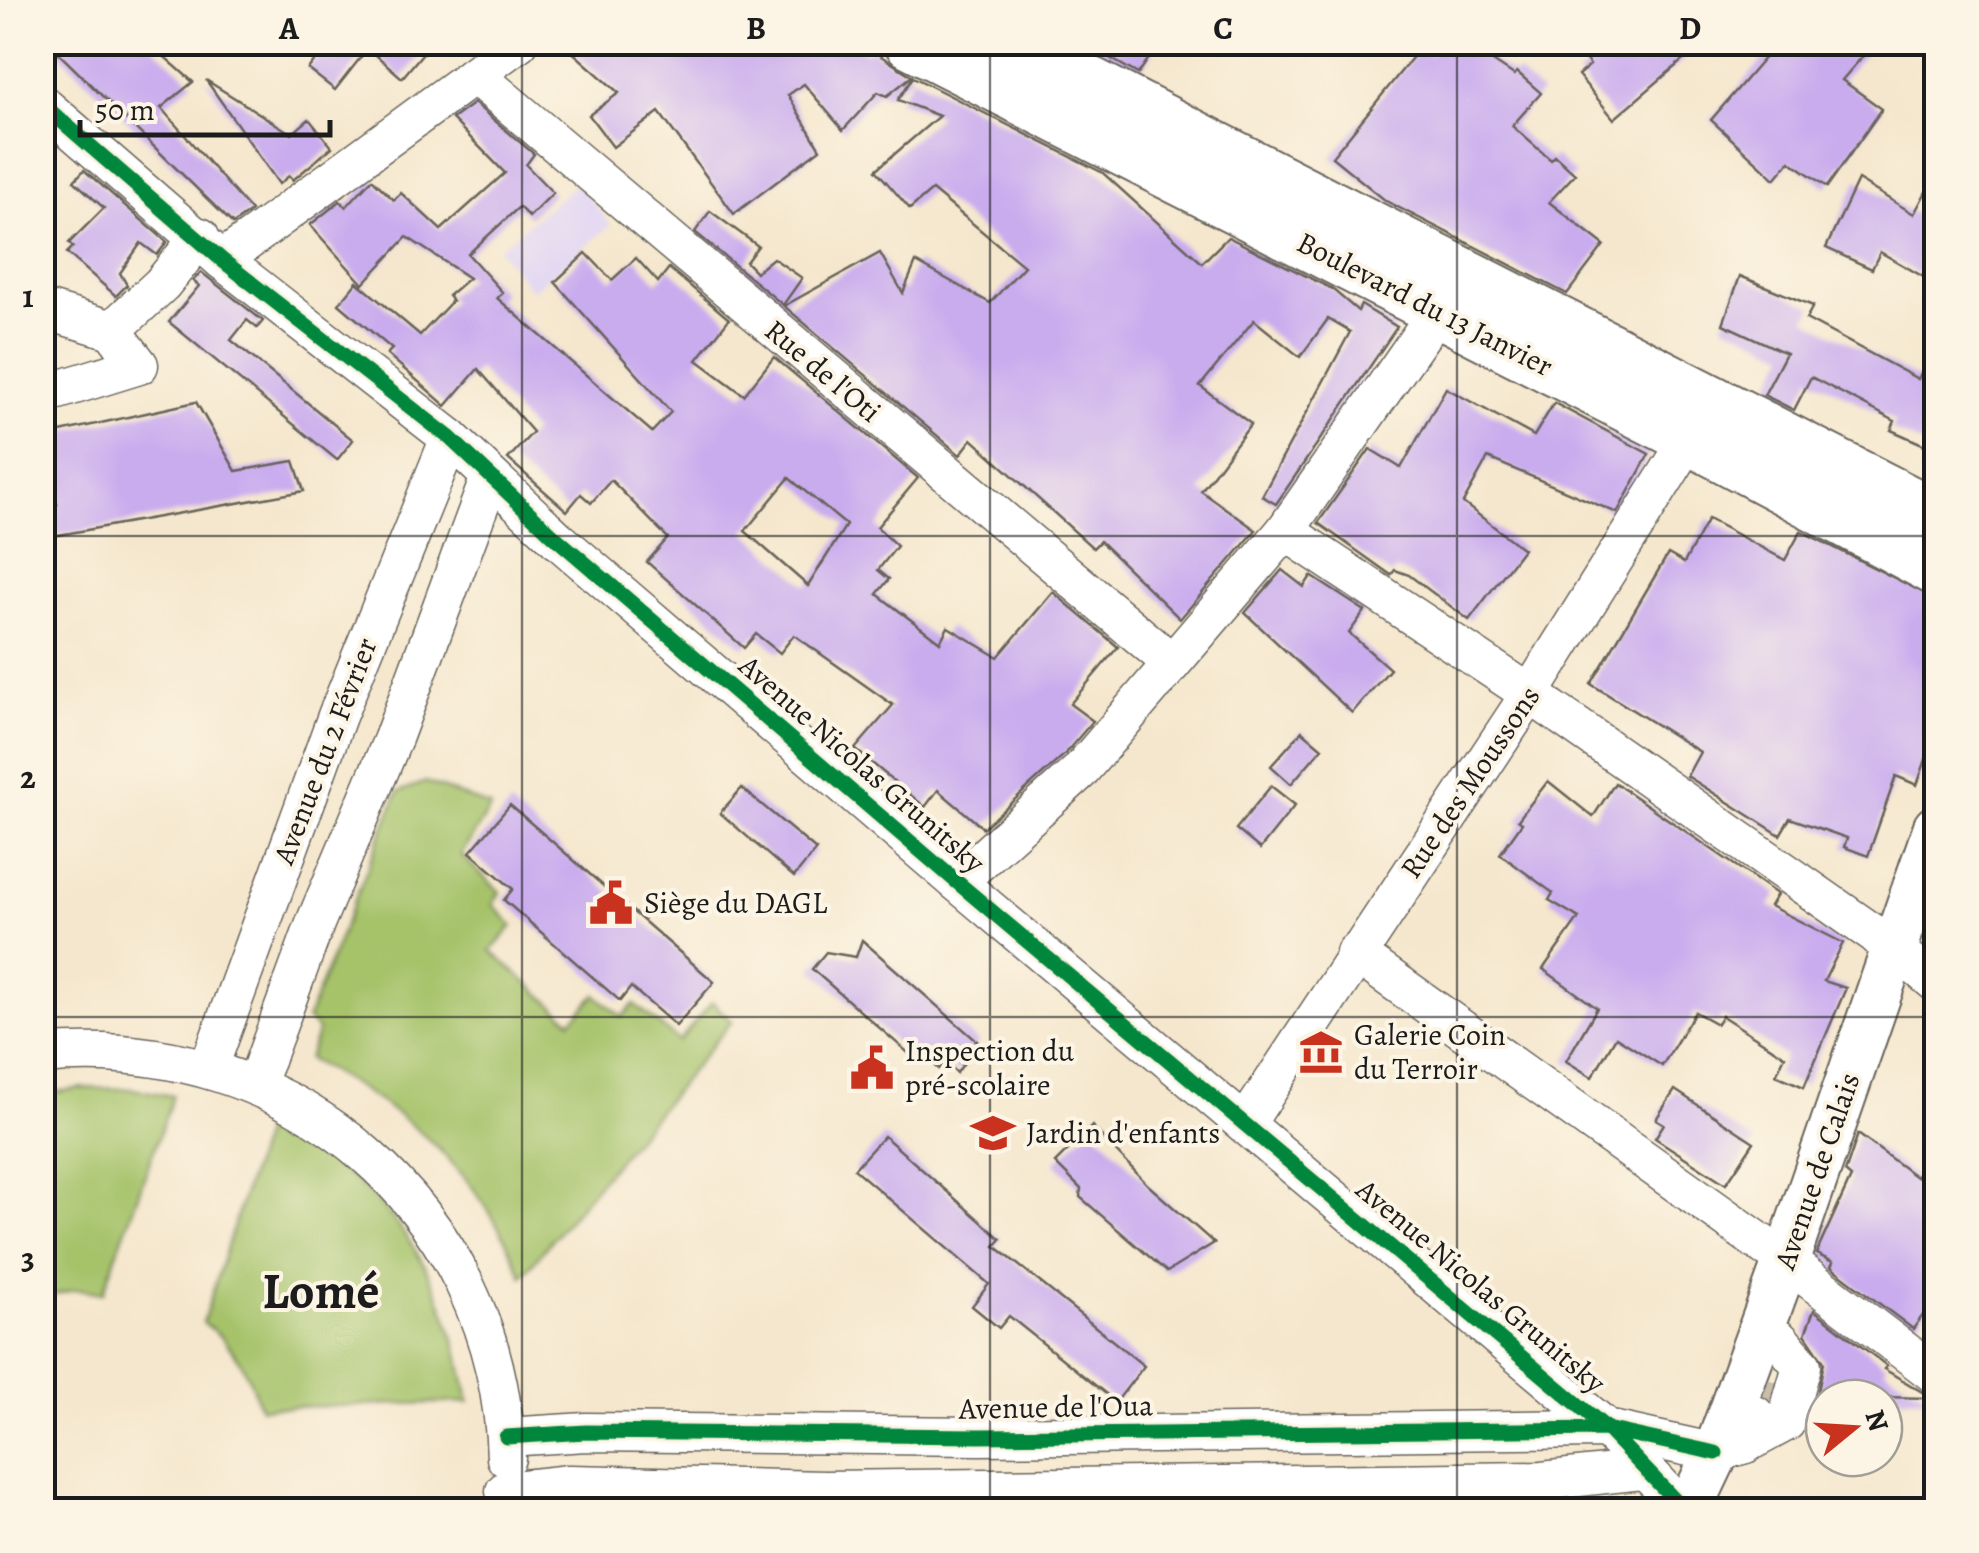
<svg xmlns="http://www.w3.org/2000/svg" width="1979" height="1553" font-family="Alegreya,serif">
  <rect width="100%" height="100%" fill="#fcf5e5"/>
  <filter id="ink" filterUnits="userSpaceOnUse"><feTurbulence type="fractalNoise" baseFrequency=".01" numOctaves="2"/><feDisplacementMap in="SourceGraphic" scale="20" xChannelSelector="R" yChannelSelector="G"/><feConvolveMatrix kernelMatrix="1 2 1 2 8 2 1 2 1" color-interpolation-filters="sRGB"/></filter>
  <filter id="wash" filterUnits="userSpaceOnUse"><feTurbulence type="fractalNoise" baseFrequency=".0048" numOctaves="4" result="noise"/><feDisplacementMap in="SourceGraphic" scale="40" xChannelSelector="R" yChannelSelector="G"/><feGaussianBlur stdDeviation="2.25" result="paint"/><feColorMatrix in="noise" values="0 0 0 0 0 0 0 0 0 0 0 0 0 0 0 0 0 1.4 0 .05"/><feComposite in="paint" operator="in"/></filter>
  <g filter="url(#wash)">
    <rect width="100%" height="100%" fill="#f5e7cd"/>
    <polygon fill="#e0d4f4" points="577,183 611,225 532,290 498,249"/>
    <g fill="#a6c36a" stroke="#617043" stroke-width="2.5">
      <path d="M426,782L491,807L461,855L500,892L493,904L513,926L491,951L571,1021L596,995L622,1017L634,1004L679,1041L712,1002L732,1021L522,1276C479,1168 408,1112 308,1059L318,1031L307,1019L398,792Z"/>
      <polygon points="82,1088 133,1089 173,1096 103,1293 79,1289 43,1297 43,1094"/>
      <path d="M266,1124C391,1183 445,1269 469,1402L260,1408C248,1370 235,1346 203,1322Z"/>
    </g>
    <g id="blocks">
      <g fill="#c9acee" fill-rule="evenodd">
        <polygon points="47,42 148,42 193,82 161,108 251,211 233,224"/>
        <polygon points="329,42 432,42 402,78 368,48 335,90 308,69"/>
        <polygon points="561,42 846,42 868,53 870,49 912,76 887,96 878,92 843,130 804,84 788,95 820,149 734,214 659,112 613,147 589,115 619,93"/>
        <polygon points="1082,42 1160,42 1138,74"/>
        <polygon points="1438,42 1464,42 1514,75 1517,72 1541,93 1512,126 1551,160 1555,156 1575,174 1549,202 1604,245 1567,294 1386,201 1332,157 1420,48 1430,56"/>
        <polygon points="1571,42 1704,42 1614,119 1578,75 1590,65"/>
        <polygon points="1778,42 1875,42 1842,80 1882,109 1827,187 1790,161 1775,179 1711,120"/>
        <polygon points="913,77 1103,173 1202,263 1228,237 1332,289 1358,311 1361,305 1397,327 1276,504 1262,496 1350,332 1328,319 1300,357 1254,320 1200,386 1251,424 1201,491 1256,530 1180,619 1100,541 1093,548 972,439 960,455 784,306 880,253 903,293 916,262 990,303 1024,266 932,190 910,209 876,170 939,116 898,100"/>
        <polygon points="206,80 292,134 309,119 332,147 293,180 289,176 279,184"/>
        <path d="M474,103L534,154L526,165L553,193L529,217L519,207L468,254L503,293L497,298L652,432L671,412L555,282L586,253L612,280L636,258L658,282L669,268L729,319L697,360L744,395L774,357L918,478L877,527L897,546L878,570L889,579L877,594L940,642L948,627L998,657L1053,592L1118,647L1070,704L1093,721L1063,756L983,828L938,790L925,807L855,749L893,705L794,635L780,653L756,634L744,648L647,562L668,538L611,480L591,503L581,494L567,511L508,459L533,432L478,369L446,406L387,354L392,349L339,304L357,282L420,335L452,301L448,296L469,278L407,237L363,284L310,225L340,201L346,207L372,179L394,200L401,193L441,230L505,173L452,119ZM789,478L846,525L808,586L745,531Z"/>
        <polygon points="84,170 167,242 157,255 141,243 120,273 127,285 116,296 67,253 73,247 69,243 104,208 74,181"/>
        <polygon points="1936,173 1936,284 1880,252 1872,269 1826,248 1858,180 1914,214"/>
        <polygon points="710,211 758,246 746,262 756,272 773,258 802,278 783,305 695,232"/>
        <polygon points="201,272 263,321 257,328 247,320 231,340 353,440 337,460 169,322 199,286 193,281"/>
        <polygon points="1740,276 1813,306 1806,319 1918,379 1936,343 1936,450 1891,430 1895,421 1811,377 1794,410 1764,395 1786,353 1723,324"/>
        <polygon points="1446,388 1534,436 1554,403 1649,454 1617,513 1488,458 1463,503 1523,549 1469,620 1409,575 1395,570 1391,575 1318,523 1370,449 1401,468"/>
        <polygon points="196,402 236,471 294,461 304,491 42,538 42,506 57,504 42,471 42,436"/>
        <polygon points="1708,519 1785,560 1801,531 1936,599 1936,699 1926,731 1935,734 1917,785 1896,776 1868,856 1844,847 1847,838 1790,818 1780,835 1687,776 1700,752 1591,684 1668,554 1684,563"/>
        <polygon points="1282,570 1304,587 1311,576 1365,611 1349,633 1390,669 1352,713 1245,613"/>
        <polygon points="1302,731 1322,748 1291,784 1271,766"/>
        <polygon points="1548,781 1593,817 1615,783 1777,894 1770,906 1843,943 1824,981 1846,988 1804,1087 1776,1075 1785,1056 1722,1016 1717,1024 1695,1012 1662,1066 1616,1037 1592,1077 1566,1061 1597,1008 1543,969 1579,918 1549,900 1553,893 1500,854 1522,823 1518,820"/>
        <polygon points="1271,786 1295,805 1260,849 1236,829"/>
        <polygon points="742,788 816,850 794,877 720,813"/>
        <polygon points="510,805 714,982 676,1026 631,987 620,1001 504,900 513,889 470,852"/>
        <polygon points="862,940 978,1042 957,1073 946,1061 939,1069 921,1053 914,1058 812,969 826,952 856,957"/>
        <polygon points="1675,1090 1754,1142 1726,1184 1655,1138 1664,1124 1656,1119"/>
        <polygon points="1092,1126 1148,1185 1214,1243 1167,1272 1080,1197 1081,1189 1055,1163"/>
        <polygon points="1858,1134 1916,1177 1936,1149 1936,1297 1913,1329 1831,1267 1833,1262 1816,1254 1851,1177 1845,1172"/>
        <polygon points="884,1136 1001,1239 995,1246 1144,1366 1116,1402 1009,1316 999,1328 972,1306 989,1284 854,1169"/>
        <polygon points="1814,1310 1887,1366 1884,1369 1932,1398 1817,1396 1824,1362 1805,1334"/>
      </g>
    </g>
  </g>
  <g filter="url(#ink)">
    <use href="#blocks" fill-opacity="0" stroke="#68635a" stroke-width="2.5"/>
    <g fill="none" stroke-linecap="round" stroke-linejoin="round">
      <polyline stroke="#cabeaa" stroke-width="38" stroke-dasharray="38 19" stroke-linecap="butt" points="1755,1415 1775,1356"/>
      <g stroke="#68635a" stroke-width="41">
        <g id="minor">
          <polyline points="476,76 1172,663"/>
          <polyline points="42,104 222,260 450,438 557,539 957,882 1607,1429 1684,1510"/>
          <polyline points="222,260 519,42"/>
          <polyline points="42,309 112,330 139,365 42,395"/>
          <polyline points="112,330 162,284 200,237"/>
          <polyline points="1285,531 1530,694 1894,948 1936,983"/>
          <polyline points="957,882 1079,772 1285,531 1438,311"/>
          <polyline points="1355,953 1786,1261 1936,1375"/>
          <path d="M42,1055C289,1031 499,1207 506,1458"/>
          <polyline points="209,1067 337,716 450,438"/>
          <polyline points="256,1084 316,921 392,741 490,477"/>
          <polyline points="1246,1123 1530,694 1690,438"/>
          <polyline points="506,1437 586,1432 979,1436 1607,1429 1716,1453 1745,1444 1755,1415"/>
          <polyline points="1745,1444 1786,1422 1802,1366 1780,1340"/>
          <polyline points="505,1491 570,1484 825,1490 1542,1481 1642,1470"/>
        </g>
      </g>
      <g stroke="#68635a" stroke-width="49">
        <polyline id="major" points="1689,1510 1716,1453 1786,1261 1936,828"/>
      </g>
      <g stroke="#68635a" stroke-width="56">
        <g id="highway">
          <polyline points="911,42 1690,438 1936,569"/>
          <polyline points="1009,42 1936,516"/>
        </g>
      </g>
      <use href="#minor" stroke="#fff" stroke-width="38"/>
      <use href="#major" stroke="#fff" stroke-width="45"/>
      <use href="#highway" stroke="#fff" stroke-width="52"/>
      <g stroke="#fcf5e5" stroke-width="21">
        <g id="cycleway">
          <polyline points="42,104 222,260 450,438 557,539 957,882 1607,1429 1684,1510"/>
          <polyline points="506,1437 586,1432 979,1436 1607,1429 1716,1453"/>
        </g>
      </g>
      <use href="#cycleway" stroke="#00873e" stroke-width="15"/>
    </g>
  </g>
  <path fill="none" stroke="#1c1c1c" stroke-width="2.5" stroke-opacity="0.55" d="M522,42V1510M990,42V1510M1457,42V1510M42,536H1936M42,1017H1936"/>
  <defs>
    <g id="civic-bare" transform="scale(3.45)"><path d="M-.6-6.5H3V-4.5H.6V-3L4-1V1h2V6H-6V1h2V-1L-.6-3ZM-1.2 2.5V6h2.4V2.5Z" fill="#c8321e" stroke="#fcf5e5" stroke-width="2.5" paint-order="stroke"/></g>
    <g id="museum-bare" transform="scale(3.45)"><path d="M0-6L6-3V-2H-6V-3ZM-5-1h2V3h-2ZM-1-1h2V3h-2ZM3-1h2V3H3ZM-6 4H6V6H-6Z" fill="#c8321e" stroke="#fcf5e5" stroke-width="2.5" paint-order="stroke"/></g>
    <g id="school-bare" transform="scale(3.45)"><path d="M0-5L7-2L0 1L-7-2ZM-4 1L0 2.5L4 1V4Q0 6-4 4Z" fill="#c8321e" stroke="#fcf5e5" stroke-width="2.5" paint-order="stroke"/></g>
  </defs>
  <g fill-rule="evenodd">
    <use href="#civic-bare" x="611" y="903"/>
    <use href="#museum-bare" x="1321" y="1052"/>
    <use href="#civic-bare" x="872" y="1068"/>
    <use href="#school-bare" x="993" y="1133"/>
  </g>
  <g text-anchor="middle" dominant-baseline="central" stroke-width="8" stroke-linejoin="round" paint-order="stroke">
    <g font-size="30" fill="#1c1c1c" stroke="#fcf5e5">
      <text transform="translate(1425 304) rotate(27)">Boulevard du 13 Janvier</text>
      <text transform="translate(823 371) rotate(40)">Rue de l'Oti</text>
      <text transform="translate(325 751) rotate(-69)">Avenue du 2 Février</text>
      <text transform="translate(862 764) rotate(41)">Avenue Nicolas Grunitsky</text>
      <text transform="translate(1470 782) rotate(-56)">Rue des Moussons</text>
      <text transform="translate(1817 1171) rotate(-71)">Avenue de Calais</text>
      <text transform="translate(1481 1286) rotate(40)">Avenue Nicolas Grunitsky</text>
      <text transform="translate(1056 1407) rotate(-1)">Avenue de l'Oua</text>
    </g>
    <g font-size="30" fill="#1c1c1c" stroke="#fcf5e5" text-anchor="start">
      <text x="644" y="903">Siège du DAGL</text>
      <text x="1354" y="1035">Galerie Coin<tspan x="1354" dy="34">du Terroir</tspan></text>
      <text x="905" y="1051">Inspection du<tspan x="905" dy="34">pré-scolaire</tspan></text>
      <text x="1026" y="1133">Jardin d'enfants</text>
    </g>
    <g font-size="50" font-weight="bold" fill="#1c1c1c" stroke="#fcf5e5">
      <text x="321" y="1291">Lomé</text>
    </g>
  </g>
  <rect width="1979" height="1553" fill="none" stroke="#fcf5e5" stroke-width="110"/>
  <g transform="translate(1854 1428) rotate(72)"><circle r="48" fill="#fcf5e5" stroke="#a29e95" stroke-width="2.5"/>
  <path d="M0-8L18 38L0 25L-18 38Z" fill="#c8321e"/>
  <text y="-15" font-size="28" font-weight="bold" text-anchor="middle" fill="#1c1c1c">N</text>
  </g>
  <path d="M80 120v15h250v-15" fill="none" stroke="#1c1c1c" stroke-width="5"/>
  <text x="95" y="120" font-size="30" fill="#1c1c1c" stroke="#fcf5e5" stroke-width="8" paint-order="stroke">50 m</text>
  <rect x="55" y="55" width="1869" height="1443" fill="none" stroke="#1c1c1c" stroke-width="4"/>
  <g font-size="32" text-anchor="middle" font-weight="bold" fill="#1c1c1c">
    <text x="289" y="39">A</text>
    <text x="756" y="39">B</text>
    <text x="1223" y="39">C</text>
    <text x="1690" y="39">D</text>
    <text x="28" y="307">1</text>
    <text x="28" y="788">2</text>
    <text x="28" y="1269">3</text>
  </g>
</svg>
